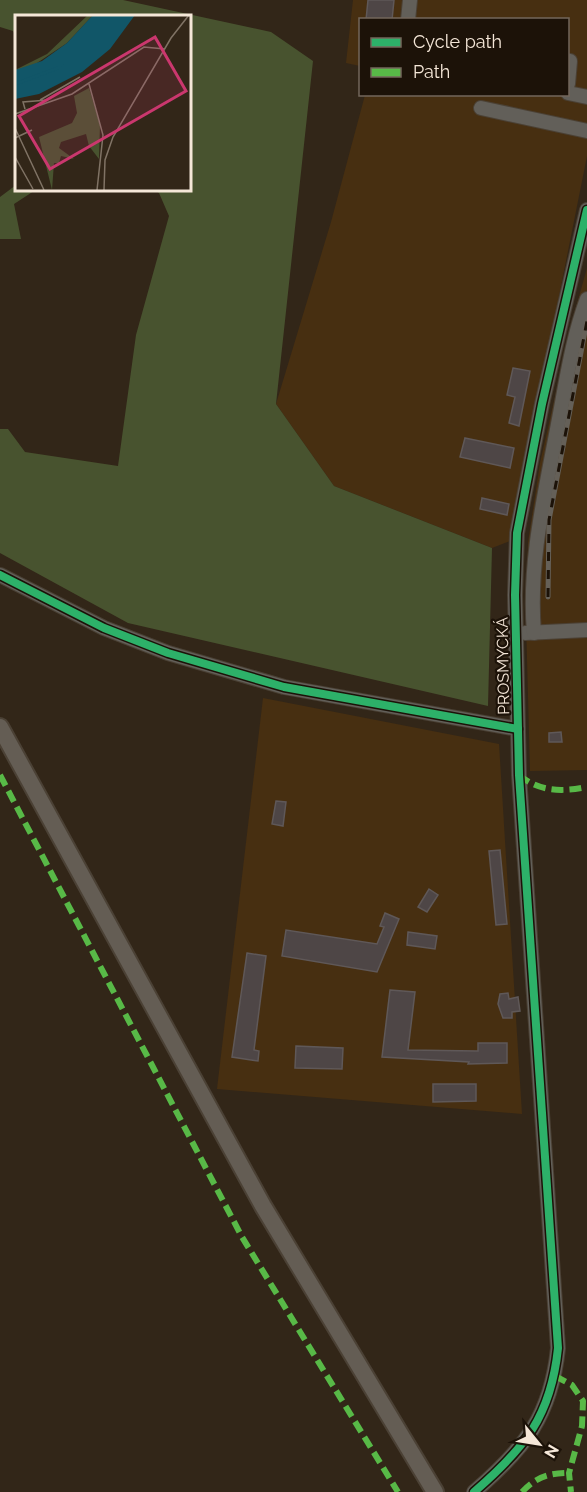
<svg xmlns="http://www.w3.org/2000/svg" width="587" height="1492" font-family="Raleway,sans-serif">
  <rect width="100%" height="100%" fill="#322618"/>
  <g fill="#472f11">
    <polygon points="353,0 587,0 587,156 510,541 492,548 334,486 276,404 331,222 365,95 568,94 568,20 360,20 360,66 346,63"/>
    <polygon points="587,268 587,770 530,771 526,621 528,542 540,463 571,325"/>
    <polygon points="263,698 499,744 522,1114 217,1089"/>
  </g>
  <g fill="#48532f">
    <polygon points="0,0 123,0 271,32 313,61 276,404 334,486 492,548 488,706 128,623 0,553 0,429 8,429 25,452 118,466 136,335 169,216 159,193 153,189 189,189 189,16 16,16 16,37 13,31 0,27"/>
    <polygon points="16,185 16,189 37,189 14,204 21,239 0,239 0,197"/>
  </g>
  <g fill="#4e4646" stroke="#5f5858" stroke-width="1.5">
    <polygon points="368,0 394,0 392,20 366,20"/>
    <polygon points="513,368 530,371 519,426 509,423 515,397 507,395"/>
    <polygon points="465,438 514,448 510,468 460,457"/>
    <polygon points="482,498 509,504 507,515 480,509"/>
    <polygon points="561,732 562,742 549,742 549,733"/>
    <polygon points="276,801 286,802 283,826 272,824"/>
    <polygon points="500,850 507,924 496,925 489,851"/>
    <polygon points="429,889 438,895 427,912 418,907"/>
    <polygon points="385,913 399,919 377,972 282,956 286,930 377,944 384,927 380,926"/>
    <polygon points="408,932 437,936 435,949 407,945"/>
    <polygon points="247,953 266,956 254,1050 259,1051 258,1061 232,1057"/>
    <polygon points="390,990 415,992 408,1050 478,1051 478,1043 507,1043 507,1063 468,1064 469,1062 382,1057"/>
    <polygon points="508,993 509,999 518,997 520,1011 512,1012 512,1018 503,1018 498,1004 500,994"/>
    <polygon points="296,1046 343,1048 342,1069 295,1068"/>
    <polygon points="433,1084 476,1084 476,1101 433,1102"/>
  </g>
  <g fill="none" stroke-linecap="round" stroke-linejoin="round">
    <g stroke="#4b4135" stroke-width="16">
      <g id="minor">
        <polyline points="408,20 410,0"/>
        <polyline points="568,84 570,61"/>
        <polyline points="568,93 587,97"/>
        <polyline points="481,108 587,131"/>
        <polyline points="0,575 104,628 168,653 284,687 518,729"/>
        <polyline points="525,633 587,630"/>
        <path d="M534,633C528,562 545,494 558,424C566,383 572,339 587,299"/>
        <path d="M474,1492C525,1448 551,1416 558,1348L519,775L515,595L517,533L542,404L587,210"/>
      </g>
    </g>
    <g stroke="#4b4135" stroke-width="20">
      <polyline id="major" points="0,727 263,1206 435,1492"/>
    </g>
    <use href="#minor" stroke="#625f59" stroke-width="14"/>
    <use href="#major" stroke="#645d54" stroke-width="16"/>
    <g stroke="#656058" stroke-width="5">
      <polyline id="rail" points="548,597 549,520 587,321"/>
    </g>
    <use href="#rail" stroke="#1c1208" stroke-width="3" stroke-dasharray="9" stroke-linecap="butt"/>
    <g stroke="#58b947" stroke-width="6" stroke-dasharray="12 6" stroke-linecap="butt">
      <polyline points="0,775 242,1237 398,1492"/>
      <path d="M519,775C539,792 562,792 587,787"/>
      <polyline points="555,1376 572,1385 583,1401 582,1426 569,1473 571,1492"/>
      <path d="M522,1492C536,1477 549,1473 569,1473"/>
    </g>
    <g stroke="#1c1208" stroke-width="11">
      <g id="cycleway">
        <polyline points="0,575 104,628 168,653 284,687 518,729"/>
        <path d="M474,1492C525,1448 551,1416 558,1348L519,775L515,595L517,533L542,404L587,210"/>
      </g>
    </g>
    <use href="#cycleway" stroke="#2db169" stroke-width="8"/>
  </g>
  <g text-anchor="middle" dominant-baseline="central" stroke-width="4.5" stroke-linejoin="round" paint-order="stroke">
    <g font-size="16" fill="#f5e7d8" stroke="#1c1208">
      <text transform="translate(503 666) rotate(-91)">PROSMYCKÁ</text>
    </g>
  </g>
  <g transform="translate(15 15)">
    <rect width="176" height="176" fill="#322618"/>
    <path d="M73,0H78L52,28L16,52L0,55L32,39ZM74,73L85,110L84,144L74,131L71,119L46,127L44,133L59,144L46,141L44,148H39L37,175L24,122L57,108L62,98L59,81Z" fill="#48532f"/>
    <path d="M78,0H120L95,34L67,57L24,79L0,84V55L27,46L52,28Z" fill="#115668"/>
    <path fill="none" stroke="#115668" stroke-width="3" d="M0,69L43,53L95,0"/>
    <path fill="none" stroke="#807365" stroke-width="1.5" d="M74,69L88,120L82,175M25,85L65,62M10,94L8,87L33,85M0,99L57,79L129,32L150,34M0,113L29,175M0,123L17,115M0,142L18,174M89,175L90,145L98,122L156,23L174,0"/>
    <path fill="#ca376e" fill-opacity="0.15" stroke="#ca376e" stroke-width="3" d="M140,22L171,76L35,154L4,101Z"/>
    <rect width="176" height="176" fill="none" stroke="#f5e7d8" stroke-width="3"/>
  </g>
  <rect x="359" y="18" width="210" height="78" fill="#1c1208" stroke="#73675b" stroke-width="1.5"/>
  <rect x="371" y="38" width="30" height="9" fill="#2db169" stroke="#73675b" stroke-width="1.5"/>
  <text x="413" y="48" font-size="18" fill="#f5e7d8">Cycle path</text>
  <rect x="371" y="68" width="30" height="9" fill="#58b947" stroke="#73675b" stroke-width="1.5"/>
  <text x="413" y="78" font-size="18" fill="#f5e7d8">Path</text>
  <g transform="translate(539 1444) rotate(120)" stroke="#1c1208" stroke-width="4.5" paint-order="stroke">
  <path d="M0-4.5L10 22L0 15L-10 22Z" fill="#f5e7d8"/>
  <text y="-9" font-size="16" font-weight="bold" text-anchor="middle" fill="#f5e7d8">N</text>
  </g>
</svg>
